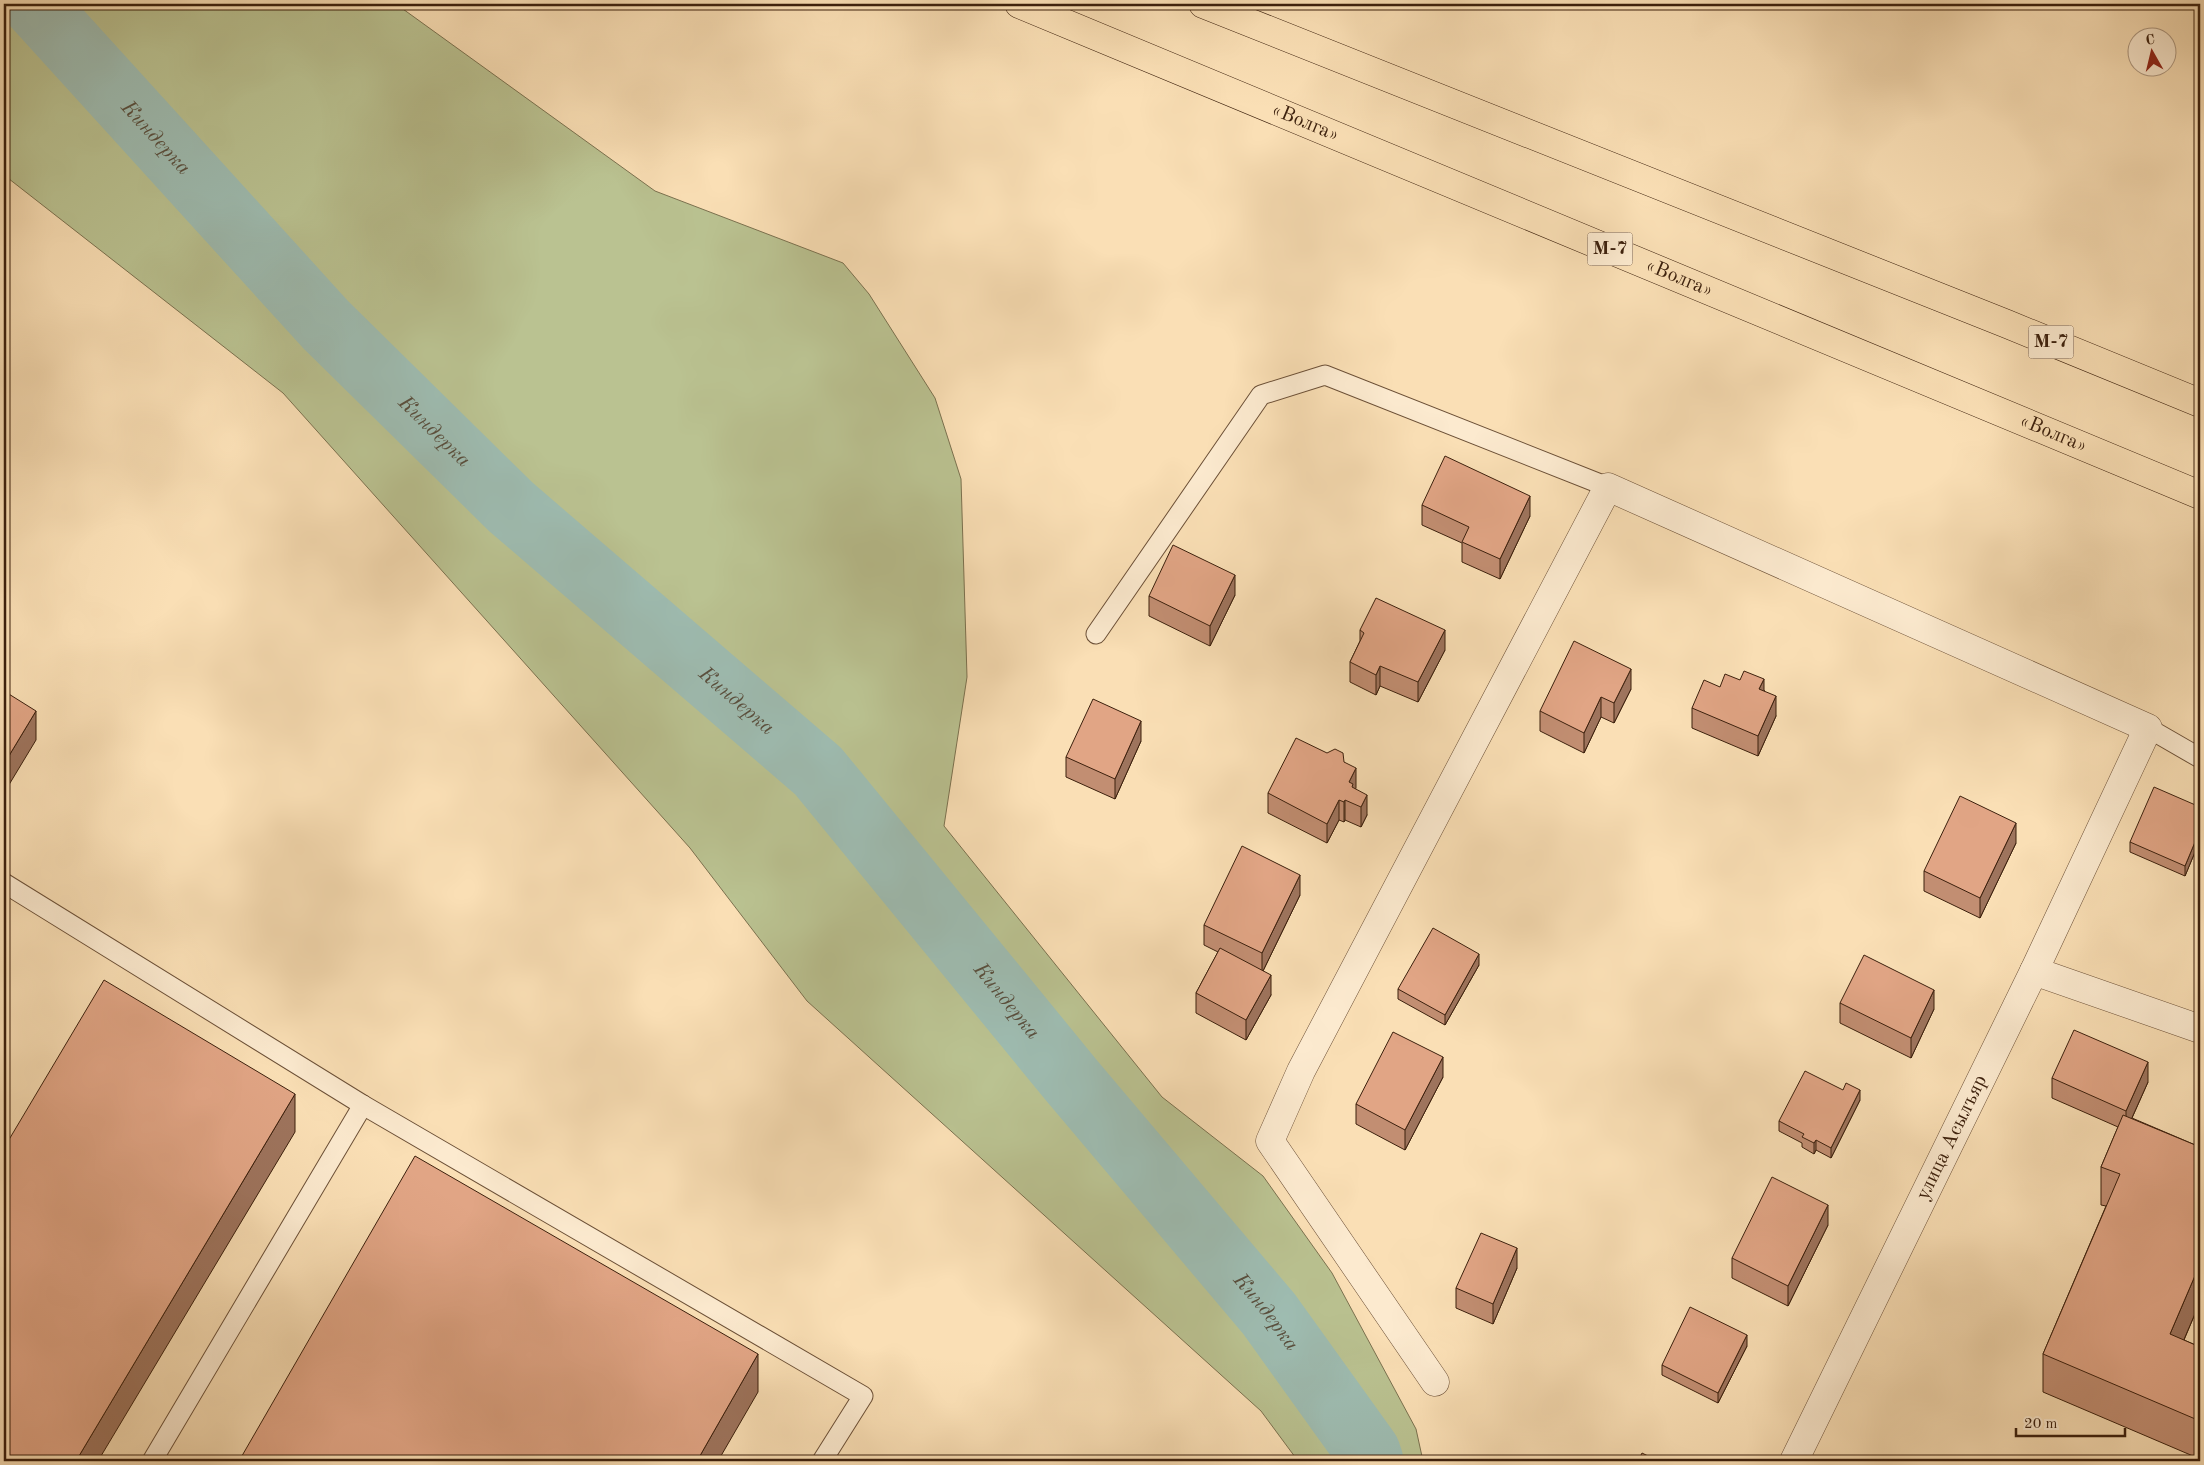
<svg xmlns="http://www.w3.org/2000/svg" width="2204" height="1465" font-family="'Old Standard TT',serif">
  <rect width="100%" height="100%" fill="#fadfb5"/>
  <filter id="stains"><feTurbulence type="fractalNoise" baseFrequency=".004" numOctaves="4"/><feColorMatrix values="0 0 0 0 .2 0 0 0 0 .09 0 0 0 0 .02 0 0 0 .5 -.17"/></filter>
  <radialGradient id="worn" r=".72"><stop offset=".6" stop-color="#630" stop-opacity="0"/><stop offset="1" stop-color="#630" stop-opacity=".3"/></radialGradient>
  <polygon fill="#bac291" stroke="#7b714f" points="4,4 396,4 655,191 843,263 869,294 935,398 961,479 967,677 944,826 1162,1097 1263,1176 1332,1273 1416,1429 1423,1461 1298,1461 1261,1411 807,1001 690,848 283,393 4,175"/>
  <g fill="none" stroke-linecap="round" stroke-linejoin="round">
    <path stroke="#9ebcb1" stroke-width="65" id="s1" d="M34,4L326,325L511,507L818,771L1072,1081L1269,1314L1368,1452L1371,1461"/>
    <g stroke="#6c5037" stroke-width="21">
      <g id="service">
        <polyline points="1096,634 1261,395 1325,375 1608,487"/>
        <polyline points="2148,728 2200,758"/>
        <polyline points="4,883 363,1105 863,1396 822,1461"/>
        <polyline points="152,1461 363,1105"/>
      </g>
    </g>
    <g stroke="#6c5037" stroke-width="29">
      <g id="minor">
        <polyline points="1435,1382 1270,1141 1301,1071 1608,487 2148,728 2034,971"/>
        <path id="s2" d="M1794,1461L2034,971L2200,1029"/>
      </g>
    </g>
    <g stroke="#3c200d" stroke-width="29">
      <g id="trunk">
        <path id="s3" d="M1019,4L2200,495"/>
        <polyline points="1203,4 2007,324 2200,403"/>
      </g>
    </g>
    <use href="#service" stroke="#fceacf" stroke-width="19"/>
    <use href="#minor" stroke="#fceacf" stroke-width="28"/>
    <use href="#trunk" stroke="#fadfb5" stroke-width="28"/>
  </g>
  <g fill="#c28e72" stroke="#3c200d">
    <polygon points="1422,505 1530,516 1500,579 1462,562 1462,543 1422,525"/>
    <polygon points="1235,595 1210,646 1149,616 1149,596"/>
    <polygon points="1360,630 1445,650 1418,702 1380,686 1376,695 1350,682 1350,662 1360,641"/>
    <polygon points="1631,689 1614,723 1601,717 1584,753 1540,731 1540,711"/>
    <polygon points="1764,690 1776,716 1758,756 1692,728 1692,708"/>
    <polygon points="1141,741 1115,799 1066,777 1066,757"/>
    <polygon points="1344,762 1367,815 1361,827 1345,820 1344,822 1339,820 1327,843 1268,813 1268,793"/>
    <polygon points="2200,807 2200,840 2185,876 2130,852 2130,842"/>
    <polygon points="2016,843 1980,918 1924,891 1924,871"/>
    <polygon points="1300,895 1263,971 1271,995 1246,1040 1196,1013 1196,993 1218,952 1204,945 1204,925"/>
    <polygon points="1479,965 1445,1025 1398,999 1398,989"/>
    <polygon points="1840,1003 1934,1009 1911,1058 1840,1023"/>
    <polygon points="1443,1077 1405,1150 1356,1124 1356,1104"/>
    <polygon points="2052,1078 2148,1082 2132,1118 2200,1147 2200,1302 2184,1340 2200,1347 2200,1459 2043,1392 2043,1354 2106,1206 2101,1205 2101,1167 2118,1127 2052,1098"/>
    <polygon points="1860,1100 1831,1158 1816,1150 1814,1154 1802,1147 1802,1143 1779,1131 1779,1121"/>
    <polygon points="1828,1225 1788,1306 1732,1278 1732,1258"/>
    <polygon points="1517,1268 1493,1324 1456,1308 1456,1288"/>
    <polygon points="1747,1346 1718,1403 1662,1375 1662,1365"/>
  </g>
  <g fill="#9e745d" stroke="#3c200d">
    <polygon points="1530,496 1530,516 1500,579 1500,559"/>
    <polygon points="1235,575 1235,595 1210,646 1210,626"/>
    <polygon points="1445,630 1445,650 1418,702 1418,682"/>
    <polygon points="1380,666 1380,686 1376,695 1376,675"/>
    <polygon points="1631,669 1631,689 1614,723 1614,703"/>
    <polygon points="1764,679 1764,699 1759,689"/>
    <polygon points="1776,696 1776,716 1758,756 1758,736"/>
    <polygon points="1601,697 1601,717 1584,753 1584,733"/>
    <polygon points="36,711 36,740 4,793 4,764"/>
    <polygon points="1141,721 1141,741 1115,799 1115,779"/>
    <polygon points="1356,768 1356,788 1349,802 1349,782"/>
    <polygon points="1367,795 1367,815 1361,827 1361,807"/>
    <polygon points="1339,800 1339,820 1327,843 1327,824"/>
    <polygon points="1345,800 1345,820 1344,822 1344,802"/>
    <polygon points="2016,823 2016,843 1980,918 1980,898"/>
    <polygon points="2200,830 2200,840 2185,876 2185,866"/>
    <polygon points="1300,875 1300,895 1262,973 1262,953"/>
    <polygon points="1479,954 1479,965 1445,1025 1445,1015"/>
    <polygon points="1271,975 1271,995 1246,1040 1246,1020"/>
    <polygon points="1934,990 1934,1009 1911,1058 1911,1038"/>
    <polygon points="1443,1057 1443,1077 1405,1150 1405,1130"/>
    <polygon points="2148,1062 2148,1082 2126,1131 2126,1111"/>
    <polygon points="1860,1090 1860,1100 1831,1158 1831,1148"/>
    <polygon points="295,1094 295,1132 98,1461 76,1461"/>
    <polygon points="1816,1140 1816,1150 1814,1154 1814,1143"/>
    <polygon points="1828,1205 1828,1225 1788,1306 1788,1286"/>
    <polygon points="1517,1248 1517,1268 1493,1324 1493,1304"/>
    <polygon points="2200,1264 2200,1302 2170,1372 2170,1334"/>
    <polygon points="1747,1335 1747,1346 1718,1403 1718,1393"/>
    <polygon points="758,1354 758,1392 718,1461 697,1461"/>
  </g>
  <g fill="#e1a585" stroke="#3c200d">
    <polygon points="1445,456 1530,496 1500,559 1462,542 1469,527 1422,505"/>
    <polygon points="1173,545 1235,575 1210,626 1149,596"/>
    <polygon points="1376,598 1445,630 1418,682 1380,666 1376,675 1350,662 1364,633 1360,630"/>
    <polygon points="1574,641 1631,669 1614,703 1601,697 1584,733 1540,711"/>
    <polygon points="1744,671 1764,679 1759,689 1776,696 1758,736 1692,708 1704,680 1720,687 1725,674 1740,680"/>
    <polygon points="4,691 36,711 4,764"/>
    <polygon points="1093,699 1141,721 1115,779 1066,757"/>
    <polygon points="1296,738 1327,753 1335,749 1343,753 1344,762 1356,768 1349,782 1353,784 1352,787 1367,795 1361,807 1345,800 1344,802 1339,800 1327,824 1268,793"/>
    <polygon points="2154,787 2200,807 2200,830 2185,866 2130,842"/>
    <polygon points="1960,796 2016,823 1980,898 1924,871"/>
    <polygon points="1242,846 1300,875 1262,953 1204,925"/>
    <polygon points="1433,928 1479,954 1445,1015 1398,989"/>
    <polygon points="1220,948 1271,975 1246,1020 1196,993"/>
    <polygon points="1864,955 1934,990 1911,1038 1840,1003"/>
    <polygon points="104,980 295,1094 76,1461 4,1461 4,1148"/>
    <polygon points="2074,1030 2148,1062 2126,1111 2052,1078"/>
    <polygon points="1393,1032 1443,1057 1405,1130 1356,1104"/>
    <polygon points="1805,1071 1843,1090 1846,1083 1860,1090 1831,1148 1816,1140 1814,1143 1802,1137 1804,1134 1779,1121"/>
    <polygon points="2123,1115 2200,1147 2200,1264 2170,1334 2200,1347 2200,1421 2043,1354 2120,1174 2101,1167"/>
    <polygon points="415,1156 758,1354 697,1461 239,1461"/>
    <polygon points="1772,1177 1828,1205 1788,1286 1732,1258"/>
    <polygon points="1481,1233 1517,1248 1493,1304 1456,1288"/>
    <polygon points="1690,1307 1747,1335 1718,1393 1662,1365"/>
    <polygon points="1642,1453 1658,1461 1638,1461"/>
  </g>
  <g text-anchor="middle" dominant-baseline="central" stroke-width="4" stroke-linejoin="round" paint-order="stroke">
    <g fill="#fceacf" stroke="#765d47" stroke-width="1">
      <rect x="1587.5" y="232.5" width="45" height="33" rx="4"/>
      <rect x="2028.5" y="325.5" width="45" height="33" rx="4"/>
    </g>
    <g font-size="19" font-weight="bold" fill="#3c200d">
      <text x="1610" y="249">М-7</text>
      <text x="2051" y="342">М-7</text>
    </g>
    <g font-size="20" fill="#3c200d" stroke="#fceacf">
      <text stroke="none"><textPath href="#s3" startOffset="310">«Волга»</textPath></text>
      <text stroke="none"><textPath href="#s3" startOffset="715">«Волга»</textPath></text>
      <text stroke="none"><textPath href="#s3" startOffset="1120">«Волга»</textPath></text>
      <text stroke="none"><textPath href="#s2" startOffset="360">улица Асылъяр</textPath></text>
    </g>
    <g font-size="21" font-style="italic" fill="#594f3e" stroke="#fceacf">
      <text stroke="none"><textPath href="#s1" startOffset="181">Киндерка</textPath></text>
      <text stroke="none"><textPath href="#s1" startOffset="586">Киндерка</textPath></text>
      <text stroke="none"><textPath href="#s1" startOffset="991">Киндерка</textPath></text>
      <text stroke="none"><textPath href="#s1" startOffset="1396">Киндерка</textPath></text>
      <text stroke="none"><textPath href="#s1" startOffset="1801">Киндерка</textPath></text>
    </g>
  </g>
  <rect width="2204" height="1465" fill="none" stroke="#fadfb5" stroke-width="20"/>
  <rect x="5" y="5" width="2194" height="1455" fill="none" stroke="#3c200d" stroke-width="2.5"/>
  <rect x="10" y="10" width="2184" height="1445" fill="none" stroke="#3c200d"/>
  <g transform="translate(2152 52) rotate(352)"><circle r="24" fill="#fceacf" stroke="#af9981"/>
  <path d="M0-4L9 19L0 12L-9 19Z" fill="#8f2418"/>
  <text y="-8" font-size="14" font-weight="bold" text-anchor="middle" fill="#3c200d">С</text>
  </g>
  <path d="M2016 1428v8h109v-8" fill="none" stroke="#3c200d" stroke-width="2.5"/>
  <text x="2024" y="1428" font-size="15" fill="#3c200d" stroke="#fceacf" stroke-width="4" paint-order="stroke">20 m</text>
  <rect width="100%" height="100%" filter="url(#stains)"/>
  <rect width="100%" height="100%" fill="url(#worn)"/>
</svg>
